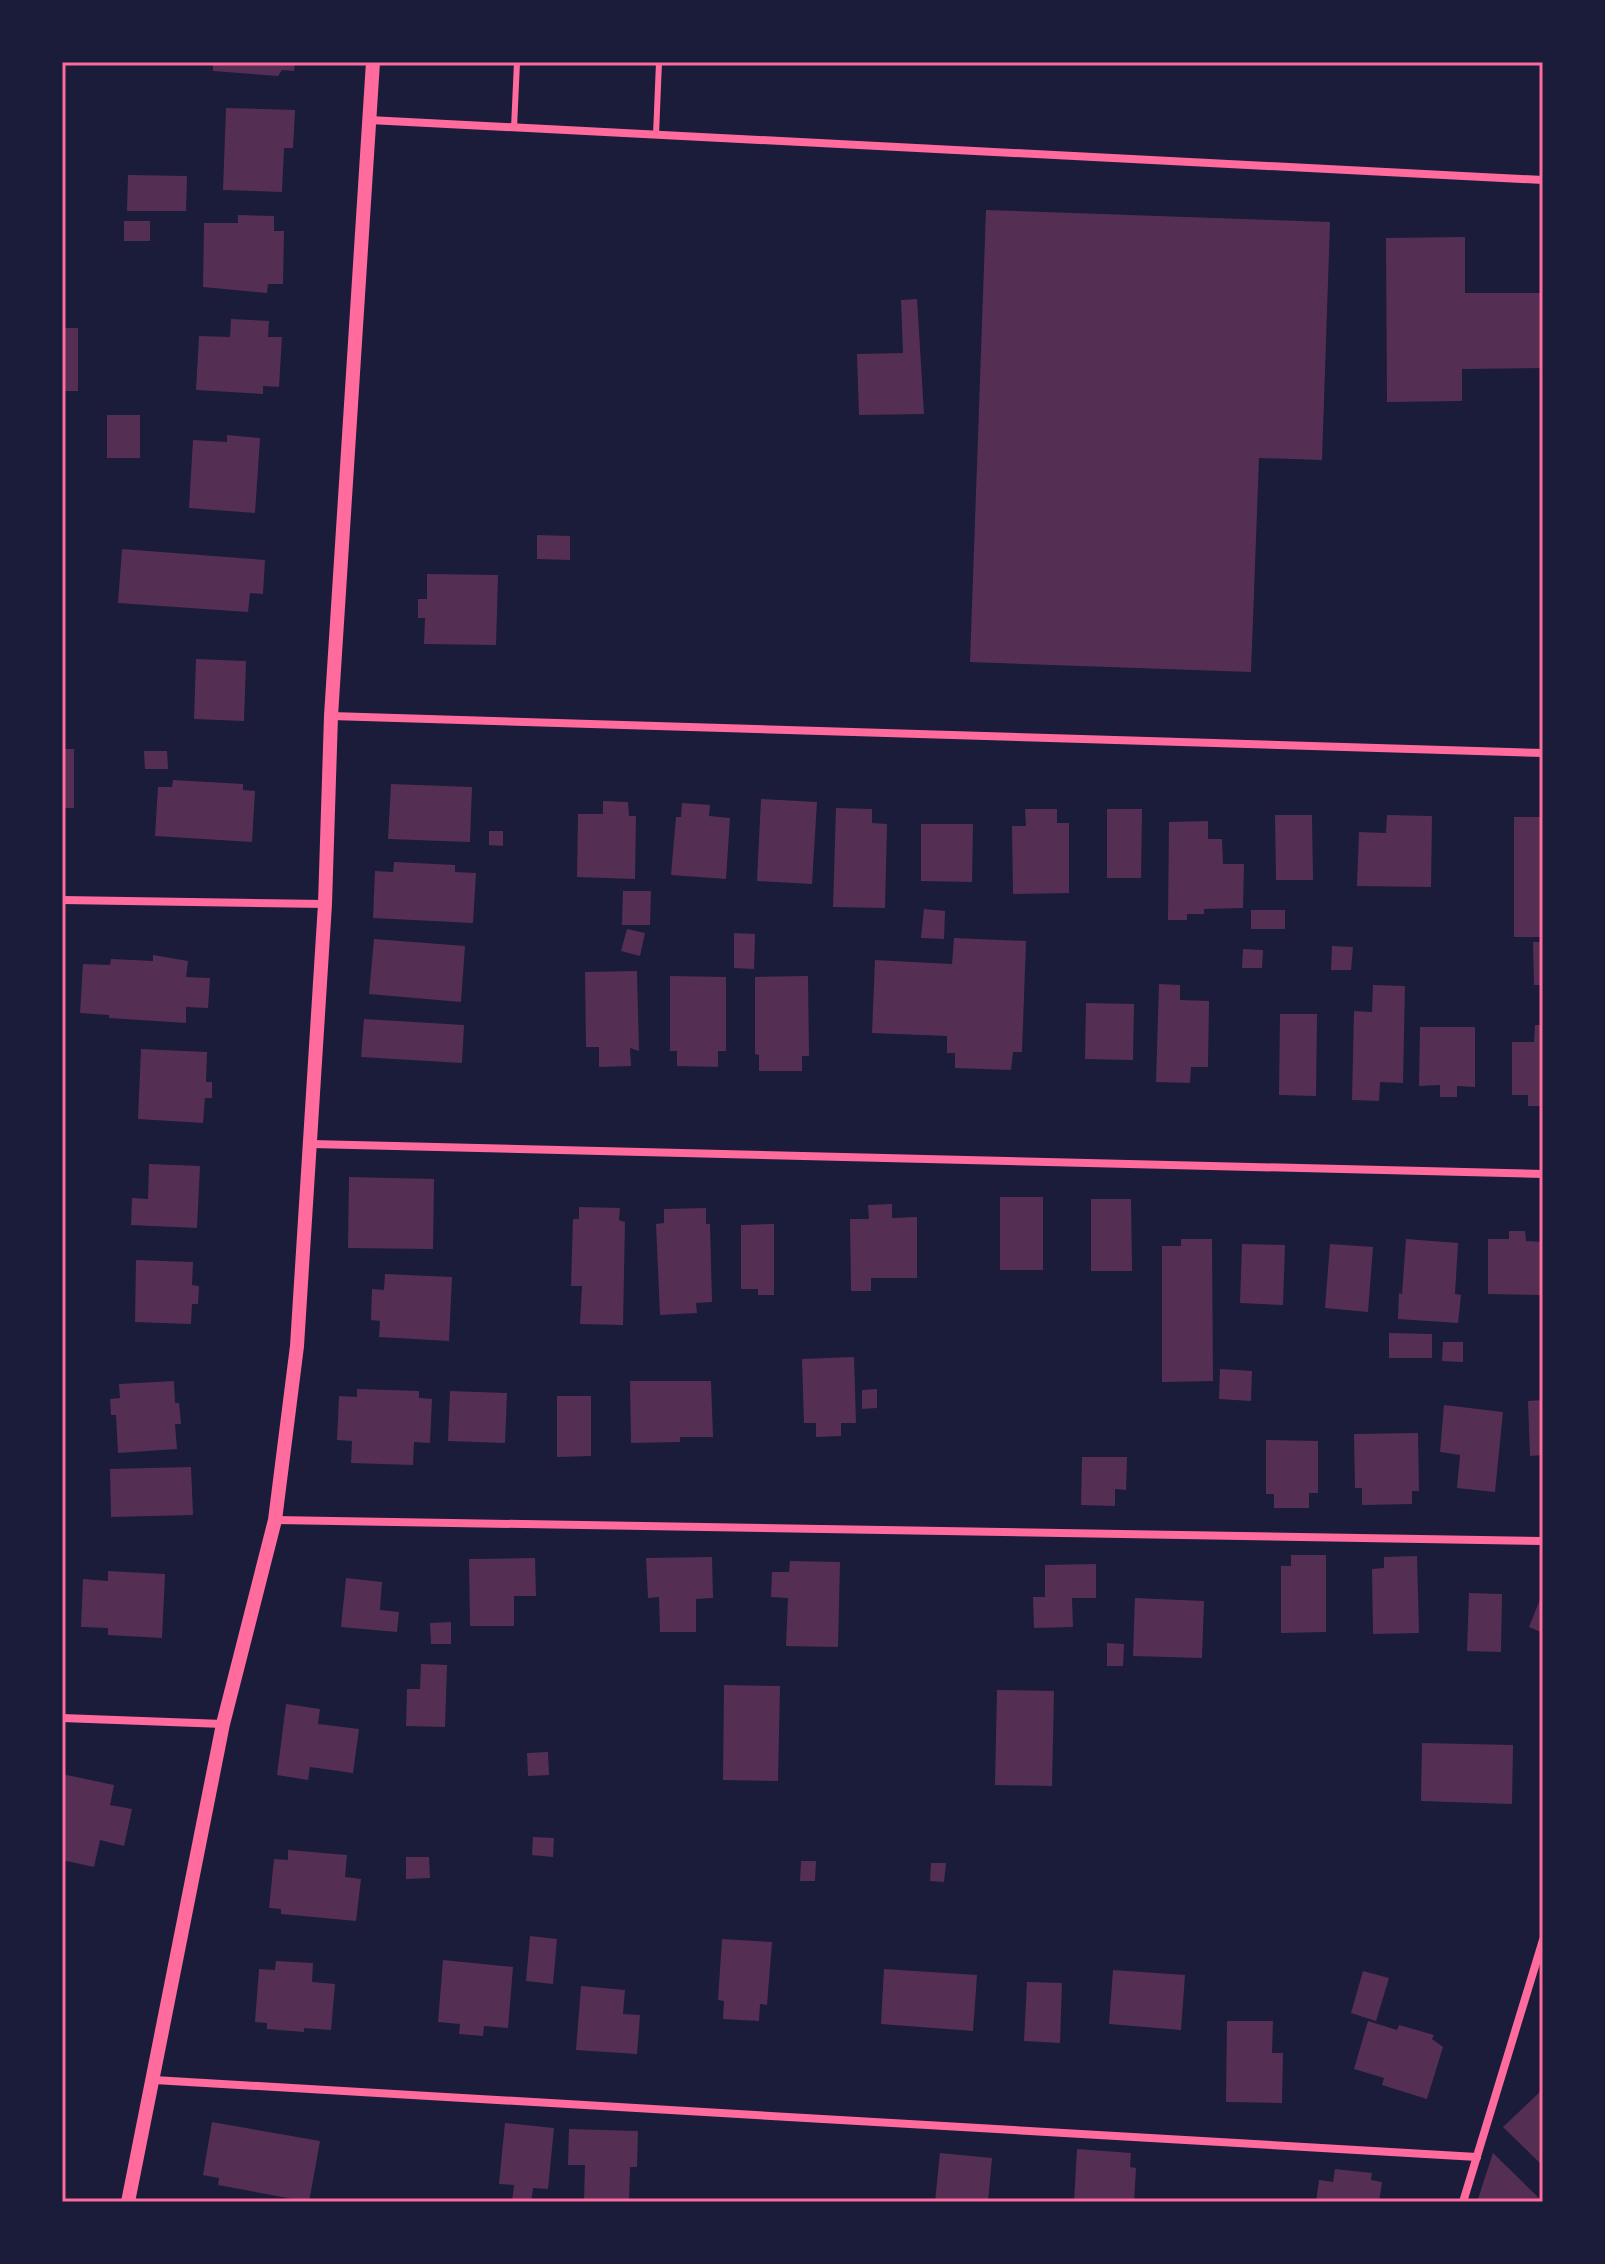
<svg xmlns="http://www.w3.org/2000/svg" width="1605" height="2264" font-family="Cabin,sans-serif">
  <rect width="100%" height="100%" fill="#1b1b3a"/>
  <g fill="#542f53">
    <polygon points="213,62 295,62 294,71 282,70 278,76 213,71"/>
    <polygon points="226,108 295,110 293,148 284,148 282,192 223,190"/>
    <polygon points="128,175 187,176 186,211 127,211"/>
    <polygon points="986,210 1330,222 1322,460 1259,458 1251,672 970,662"/>
    <polygon points="238,215 274,216 274,231 284,231 283,284 268,284 267,293 203,287 204,223 238,223"/>
    <rect x="124" y="221" width="26" height="20"/>
    <polygon points="1465,237 1465,293 1543,293 1543,368 1462,369 1462,401 1387,402 1386,238"/>
    <polygon points="917,299 924,414 859,415 857,354 903,353 901,300"/>
    <polygon points="231,319 269,321 268,337 282,337 279,387 263,386 263,394 196,390 199,336 230,337"/>
    <rect x="62" y="328" width="16" height="63"/>
    <rect x="107" y="415" width="33" height="43"/>
    <polygon points="227,435 260,438 255,513 189,508 193,440 227,442"/>
    <polygon points="537,535 570,536 570,560 537,559"/>
    <polygon points="122,549 265,560 263,594 250,593 248,612 118,603"/>
    <polygon points="427,574 498,575 496,645 424,644 425,618 418,618 418,599 427,599"/>
    <polygon points="196,659 246,661 244,721 194,719"/>
    <rect x="62" y="749" width="12" height="59"/>
    <polygon points="144,751 167,751 168,769 145,769"/>
    <polygon points="173,780 243,784 243,790 255,791 252,842 155,836 158,787 172,787"/>
    <polygon points="391,784 472,787 470,842 388,839"/>
    <polygon points="761,799 817,802 812,884 757,881"/>
    <polygon points="603,801 628,802 629,816 636,816 635,879 577,877 578,814 603,814"/>
    <polygon points="682,803 710,805 709,816 730,818 726,879 671,875 676,817 681,817"/>
    <polygon points="836,808 872,809 872,823 887,824 885,908 833,907"/>
    <polygon points="1025,809 1057,809 1057,823 1069,823 1069,893 1013,894 1012,826 1026,826"/>
    <polygon points="1107,809 1142,809 1141,878 1107,878"/>
    <polygon points="1275,815 1312,815 1313,880 1276,880"/>
    <polygon points="1387,815 1432,816 1431,887 1357,886 1359,832 1386,833"/>
    <polygon points="1514,817 1543,817 1543,919 1541,919 1541,937 1514,937"/>
    <polygon points="1208,821 1208,839 1222,839 1223,864 1244,864 1243,908 1204,909 1204,914 1187,914 1187,920 1168,920 1169,822"/>
    <polygon points="921,824 973,824 972,882 921,881"/>
    <polygon points="489,831 503,831 503,846 489,845"/>
    <polygon points="394,862 455,865 455,872 476,873 473,923 373,918 375,871 393,872"/>
    <polygon points="623,891 651,891 650,925 622,925"/>
    <polygon points="924,909 945,911 944,939 921,938"/>
    <rect x="1251" y="910" width="34" height="19"/>
    <polygon points="627,929 645,933 640,956 621,951"/>
    <polygon points="734,933 755,934 754,969 734,968"/>
    <polygon points="954,938 1026,941 1022,1052 1013,1052 1011,1070 955,1068 955,1053 947,1053 947,1036 872,1033 875,960 952,964"/>
    <polygon points="374,939 465,946 461,1002 369,994"/>
    <polygon points="1533,942 1543,942 1543,985 1534,985"/>
    <polygon points="1332,946 1353,947 1351,970 1331,970"/>
    <polygon points="1243,949 1263,950 1262,968 1242,968"/>
    <polygon points="153,955 188,961 186,977 210,978 208,1008 186,1007 186,1023 109,1018 109,1015 80,1013 83,964 110,965 111,959 153,961"/>
    <polygon points="637,971 639,1051 630,1048 631,1066 599,1067 599,1047 586,1047 585,972"/>
    <polygon points="670,976 726,977 726,1051 718,1051 718,1067 677,1066 677,1051 670,1051"/>
    <polygon points="808,976 809,1056 802,1056 802,1071 759,1071 759,1055 755,1054 755,977"/>
    <polygon points="1159,984 1180,985 1180,1000 1209,1001 1208,1067 1191,1067 1190,1083 1156,1082"/>
    <polygon points="1373,985 1405,986 1403,1083 1380,1082 1379,1101 1352,1100 1354,1011 1372,1012"/>
    <polygon points="1086,1003 1134,1004 1133,1060 1085,1059"/>
    <polygon points="1280,1014 1317,1014 1316,1096 1279,1095"/>
    <polygon points="364,1019 464,1025 462,1063 361,1057"/>
    <polygon points="1535,1025 1543,1025 1543,1106 1528,1106 1528,1095 1512,1095 1512,1042 1534,1042"/>
    <polygon points="1420,1027 1475,1027 1475,1087 1457,1086 1457,1097 1440,1097 1440,1085 1419,1086"/>
    <polygon points="141,1049 207,1052 206,1082 212,1082 212,1098 205,1098 203,1123 138,1119"/>
    <polygon points="149,1164 200,1166 197,1228 131,1225 132,1198 148,1199"/>
    <polygon points="349,1177 434,1179 433,1249 348,1248"/>
    <rect x="1000" y="1197" width="43" height="73"/>
    <polygon points="1091,1199 1131,1199 1132,1271 1091,1271"/>
    <polygon points="892,1204 892,1218 917,1217 917,1278 871,1278 871,1291 851,1291 850,1219 869,1219 868,1205"/>
    <polygon points="579,1207 620,1208 619,1220 625,1222 623,1325 580,1324 582,1286 571,1286 573,1219 579,1219"/>
    <polygon points="706,1208 706,1224 710,1224 712,1302 696,1303 697,1313 660,1315 656,1224 664,1223 664,1209"/>
    <polygon points="774,1224 774,1295 758,1295 758,1289 741,1289 741,1225"/>
    <polygon points="1509,1231 1525,1231 1526,1241 1543,1242 1543,1295 1488,1294 1488,1239 1509,1239"/>
    <polygon points="1181,1239 1212,1239 1213,1381 1162,1382 1162,1246 1181,1246"/>
    <polygon points="1406,1239 1458,1243 1455,1294 1461,1295 1458,1323 1398,1319 1399,1293 1402,1294"/>
    <polygon points="1242,1244 1285,1245 1283,1305 1240,1303"/>
    <polygon points="1330,1244 1373,1247 1368,1312 1325,1308"/>
    <polygon points="136,1260 193,1262 192,1285 199,1286 198,1304 192,1304 191,1324 135,1322"/>
    <polygon points="385,1274 452,1277 449,1341 379,1337 380,1321 371,1320 372,1289 384,1290"/>
    <polygon points="1389,1333 1432,1334 1432,1358 1389,1358"/>
    <polygon points="1443,1342 1463,1342 1463,1362 1442,1361"/>
    <polygon points="854,1357 856,1423 841,1423 841,1436 816,1437 816,1423 804,1423 802,1359"/>
    <polygon points="1220,1369 1252,1371 1251,1401 1219,1399"/>
    <polygon points="174,1381 175,1403 179,1403 181,1424 175,1424 177,1449 118,1453 116,1415 111,1415 110,1399 120,1398 119,1384"/>
    <polygon points="630,1381 711,1381 713,1437 680,1437 680,1442 631,1443"/>
    <polygon points="357,1389 419,1391 419,1398 432,1399 430,1443 414,1442 413,1465 351,1463 352,1441 337,1440 339,1396 357,1397"/>
    <polygon points="877,1389 877,1408 862,1409 862,1390"/>
    <polygon points="450,1391 507,1393 505,1443 448,1441"/>
    <polygon points="557,1396 591,1396 591,1456 557,1457"/>
    <polygon points="1543,1400 1543,1455 1530,1456 1528,1401"/>
    <polygon points="1444,1405 1503,1412 1495,1492 1457,1488 1460,1455 1440,1452"/>
    <polygon points="1418,1433 1419,1491 1412,1491 1412,1504 1362,1505 1362,1488 1355,1488 1354,1434"/>
    <polygon points="1266,1440 1318,1441 1318,1493 1309,1493 1309,1508 1274,1508 1274,1494 1266,1494"/>
    <polygon points="1082,1457 1127,1457 1126,1490 1115,1489 1115,1506 1081,1505"/>
    <polygon points="191,1467 193,1515 111,1517 110,1469"/>
    <polygon points="1291,1555 1326,1555 1326,1632 1281,1633 1281,1566 1291,1566"/>
    <polygon points="1417,1556 1419,1633 1373,1634 1372,1569 1384,1568 1384,1557"/>
    <polygon points="712,1557 713,1598 696,1599 696,1632 660,1632 659,1597 648,1598 646,1558"/>
    <polygon points="535,1558 536,1596 514,1596 514,1626 470,1626 469,1559"/>
    <polygon points="790,1561 840,1562 838,1647 786,1646 788,1598 771,1597 772,1572 789,1572"/>
    <polygon points="1096,1564 1096,1598 1072,1598 1073,1627 1034,1628 1033,1597 1045,1597 1045,1565"/>
    <polygon points="108,1571 165,1574 162,1638 108,1635 108,1628 81,1627 83,1579 108,1581"/>
    <polygon points="346,1578 382,1582 380,1610 399,1612 397,1632 341,1627"/>
    <polygon points="1543,1592 1543,1633 1529,1627"/>
    <polygon points="1469,1593 1502,1594 1501,1652 1467,1651"/>
    <polygon points="1135,1598 1204,1601 1202,1658 1133,1656"/>
    <polygon points="451,1622 451,1644 431,1644 430,1623"/>
    <polygon points="1107,1643 1124,1644 1123,1666 1107,1666"/>
    <polygon points="421,1664 447,1665 445,1727 406,1726 407,1689 420,1689"/>
    <polygon points="724,1685 780,1686 778,1781 723,1780"/>
    <polygon points="997,1690 1054,1691 1052,1786 995,1785"/>
    <polygon points="286,1704 320,1709 318,1724 359,1729 353,1773 310,1767 308,1780 277,1775"/>
    <polygon points="1422,1743 1513,1745 1512,1804 1421,1801"/>
    <polygon points="548,1752 549,1775 528,1776 527,1753"/>
    <polygon points="62,1774 114,1785 110,1805 132,1809 124,1846 100,1840 94,1867 62,1860"/>
    <polygon points="533,1837 554,1838 553,1857 532,1855"/>
    <polygon points="288,1850 347,1855 345,1877 361,1879 356,1921 281,1914 281,1909 269,1908 274,1859 288,1860"/>
    <polygon points="406,1857 429,1857 430,1878 406,1879"/>
    <polygon points="801,1861 816,1861 815,1881 800,1881"/>
    <polygon points="931,1863 946,1863 944,1882 930,1881"/>
    <polygon points="530,1936 557,1939 553,1984 526,1981"/>
    <polygon points="722,1939 772,1942 767,2005 760,2004 759,2021 723,2019 724,2001 718,2000"/>
    <polygon points="443,1960 513,1967 508,2028 484,2026 483,2036 459,2034 460,2024 438,2022"/>
    <polygon points="276,1961 313,1963 312,1982 335,1984 331,2030 304,2028 304,2032 267,2029 267,2023 255,2022 259,1969 275,1970"/>
    <polygon points="884,1969 977,1975 973,2031 881,2024"/>
    <polygon points="1113,1970 1185,1975 1181,2030 1109,2024"/>
    <polygon points="1363,1971 1389,1978 1376,2021 1351,2013"/>
    <polygon points="1027,1982 1062,1983 1060,2043 1024,2041"/>
    <polygon points="581,1986 625,1990 623,2014 640,2015 637,2054 576,2050"/>
    <polygon points="1227,2021 1273,2021 1272,2053 1283,2053 1282,2103 1226,2102"/>
    <polygon points="1368,2021 1397,2030 1399,2025 1434,2035 1432,2039 1443,2047 1427,2099 1382,2085 1384,2078 1354,2069"/>
    <polygon points="1543,2089 1543,2166 1503,2127"/>
    <polygon points="212,2122 320,2141 309,2202 218,2185 219,2178 203,2175"/>
    <polygon points="505,2123 554,2128 548,2189 533,2188 531,2202 512,2202 514,2185 499,2184"/>
    <polygon points="569,2129 638,2131 637,2167 630,2167 629,2202 584,2202 585,2165 568,2165"/>
    <polygon points="1077,2149 1131,2153 1130,2167 1136,2168 1134,2202 1074,2202"/>
    <polygon points="940,2153 992,2158 988,2202 935,2202"/>
    <polygon points="1493,2153 1543,2202 1477,2202"/>
    <polygon points="1335,2169 1372,2173 1371,2180 1382,2182 1379,2202 1316,2202 1319,2180 1333,2182"/>
  </g>
  <g fill="none" stroke-linecap="round" stroke-linejoin="round">
    <g stroke="#ff6b9d" stroke-width="6">
      <polyline points="514,128 517,62"/>
      <polyline points="656,135 659,62"/>
    </g>
    <g stroke="#ff6b9d" stroke-width="8">
      <polyline points="369,120 1543,180"/>
      <polyline points="331,716 1543,753"/>
      <polyline points="62,900 325,904"/>
      <polyline points="311,1144 1543,1174"/>
      <polyline points="275,1520 1543,1541"/>
      <polyline points="62,1718 223,1724"/>
      <polyline points="154,2080 1477,2157"/>
      <polyline points="1463,2202 1543,1940"/>
    </g>
    <polyline stroke="#ff6b9d" stroke-width="14" points="128,2202 223,1724 275,1520 297,1346 325,904 331,716 373,62"/>
  </g>
  <rect width="1605" height="2264" fill="none" stroke="#1b1b3a" stroke-width="128"/>
  <rect x="64" y="64" width="1477" height="2136" fill="none" stroke="#ff6b9d" stroke-width="3"/>
</svg>
